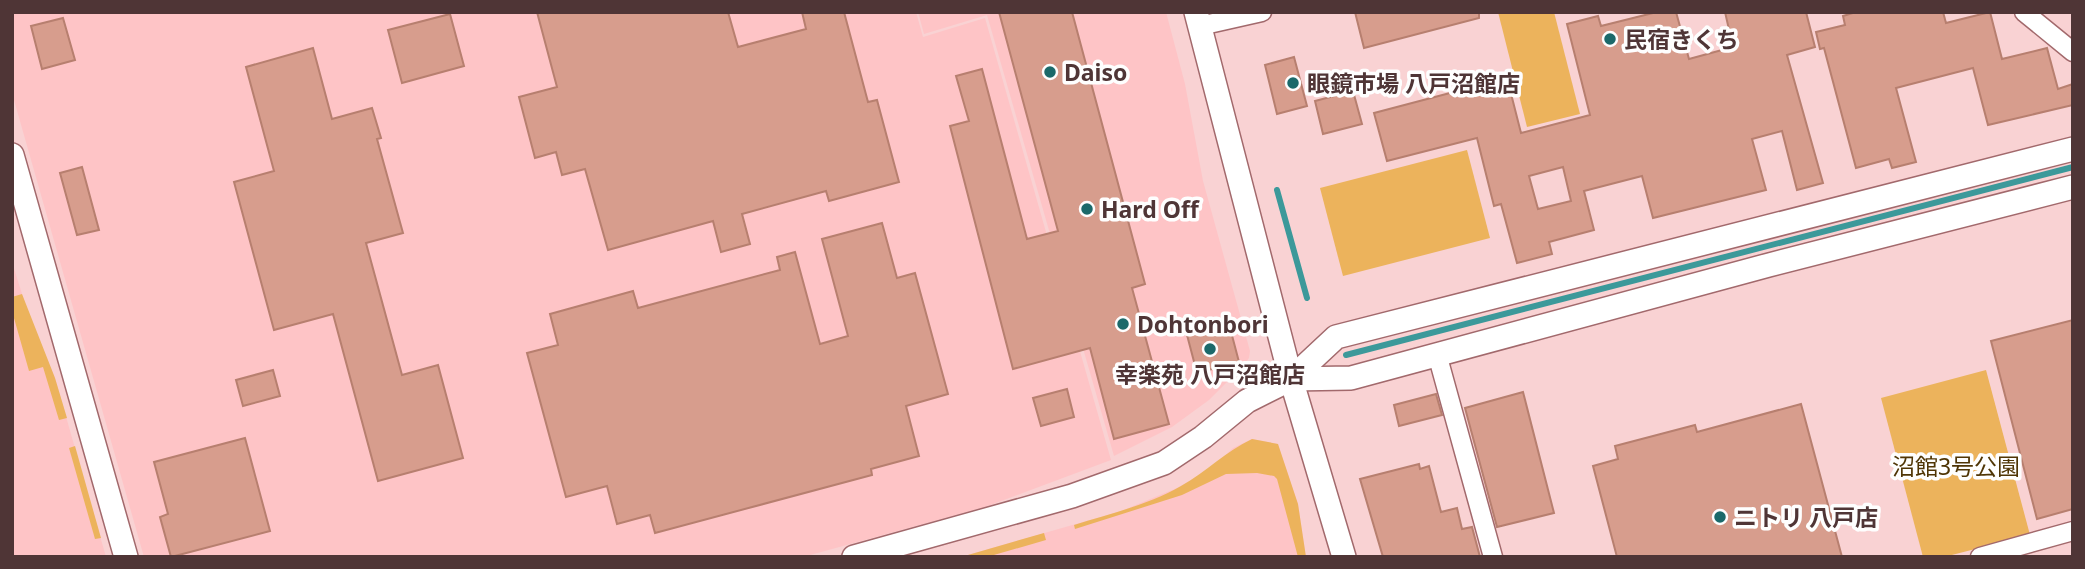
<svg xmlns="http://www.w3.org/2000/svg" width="2085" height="569" font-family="'Noto Sans','Noto Sans JP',sans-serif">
  <rect width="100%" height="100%" fill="#f9d2d3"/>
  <g fill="#fec4c6">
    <polygon points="12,12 916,12 923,37 985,18 1111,460 985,507 803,557 144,557 12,93"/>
    <polygon points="918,12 1166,12 1185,84 1203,181 1250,351 1249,358 1242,367 1209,400 1172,427 1114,456 987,15 924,34"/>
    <polygon points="12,262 27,310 55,378 106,557 12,557"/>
    <polygon points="1252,439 1278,444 1298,504 1306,557 961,557 1121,511 1177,488 1211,469 1233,448"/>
  </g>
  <g fill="#ecb35c">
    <polygon points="1498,12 1554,12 1580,114 1527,127"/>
    <polygon points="1467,150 1490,238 1343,276 1320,188"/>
    <polygon points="22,294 55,378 67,418 59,420 43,367 29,371 12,311 12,297"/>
    <polygon points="1986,370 2030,535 1944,557 1923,557 1881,398"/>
    <path d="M1252,439L1278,444L1298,504L1306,557H1298L1277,479L1274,476L1257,473L1226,474L1182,495L1075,529L1074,525C1109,514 1148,505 1181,486C1206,472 1226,451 1252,439Z"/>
    <polygon points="75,446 101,538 95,539 69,448"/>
    <polygon points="1044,533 1046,540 987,557 961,557"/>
  </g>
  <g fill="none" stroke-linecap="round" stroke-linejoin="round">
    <g stroke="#3c999a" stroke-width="6">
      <polyline points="1277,190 1307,298"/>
      <polyline points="1346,355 2073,167"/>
    </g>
  </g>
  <g fill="#d79d8d" stroke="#b77f6f" stroke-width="2" fill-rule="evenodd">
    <polygon points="537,12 728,12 738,47 806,29 802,12 844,12 868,102 877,100 899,182 829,201 826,191 742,214 750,244 721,252 713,221 608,250 585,169 562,175 556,152 535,158 519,97 557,87"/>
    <polygon points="999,12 1072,12 1145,284 1132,288 1169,424 1114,439 1090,348 1013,369 950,126 969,121 956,76 982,69 1027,239 1058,231"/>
    <polygon points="1355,12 1479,12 1479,18 1364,48"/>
    <path d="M1657,12H1676L1689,59L1733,47L1725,12H1806L1815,47L1787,55L1823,183L1797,190L1782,131L1752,139L1766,190L1653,218L1642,176L1584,191L1594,230L1549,242L1552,254L1517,263L1501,204L1494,206L1477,138L1387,161L1374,113L1507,78L1521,133L1590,115L1567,24L1598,16L1601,26ZM1563,167L1571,201L1538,209L1529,176Z"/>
    <polygon points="1856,12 1943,12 1946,23 1990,12 2002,59 2047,48 2058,89 2073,84 2073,105 1988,125 1973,68 1896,88 1916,162 1892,168 1889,159 1856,168 1824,48 1820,49 1816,32 1845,25 1843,16"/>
    <polygon points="450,14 464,66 402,83 388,30"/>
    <polygon points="63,18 75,60 42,69 31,26"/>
    <polygon points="313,48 332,119 372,108 381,138 377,139 403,233 366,243 402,375 438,365 463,458 378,481 333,314 274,330 234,182 274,171 246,67"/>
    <polygon points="1294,57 1307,106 1277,114 1265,65"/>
    <polygon points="1353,91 1362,124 1323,134 1315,101"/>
    <polygon points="82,167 99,230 77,235 60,173"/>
    <polygon points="882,223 897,278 915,273 948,394 906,406 919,456 871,469 872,475 655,533 650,515 617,524 607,486 566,497 527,353 558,345 550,314 633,291 638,308 780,270 777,257 795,252 820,344 848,336 822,239"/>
    <polygon points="2073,320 2073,509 2037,519 1991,341"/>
    <polygon points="1229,324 1239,362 1197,373 1187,335"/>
    <polygon points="273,370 280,396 243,406 236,380"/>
    <polygon points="1067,389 1074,417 1041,426 1033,398"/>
    <polygon points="1523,392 1554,513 1497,527 1465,408"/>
    <polygon points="1436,394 1442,415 1399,426 1394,405"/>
    <polygon points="1801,404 1842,557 1617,557 1593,466 1618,459 1615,446 1695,425 1697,432"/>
    <polygon points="245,438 270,531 171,557 160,517 168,514 154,462"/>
    <polygon points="1419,464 1420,469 1429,466 1441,512 1457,508 1462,529 1472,527 1480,557 1383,557 1360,479"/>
  </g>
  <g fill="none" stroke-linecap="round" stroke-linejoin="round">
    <g stroke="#a2696c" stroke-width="21">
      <g id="minor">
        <polyline points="2024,12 2073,52"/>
        <polyline points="1200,26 1262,12"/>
        <polyline points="1437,354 1493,557"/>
        <polyline points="1980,557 2073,531"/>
      </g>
    </g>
    <g stroke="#a2696c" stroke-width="26">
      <g id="tertiary">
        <polyline points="1196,12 1291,379 1344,557"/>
        <polyline points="12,155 126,557"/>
        <polyline points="1291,379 1351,378 1769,265 2073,187"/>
        <polyline points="854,557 1072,496 1164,463 1203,437 1247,401 1291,379 1336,337 2073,149"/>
      </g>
    </g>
    <use href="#minor" stroke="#fff" stroke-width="18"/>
    <use href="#tertiary" stroke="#fff" stroke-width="23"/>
  </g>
  <g fill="#1b696a" stroke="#fefefe" stroke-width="2.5">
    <circle cx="1610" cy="39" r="7"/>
    <circle cx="1050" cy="72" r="7"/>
    <circle cx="1293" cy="83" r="7"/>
    <circle cx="1087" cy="209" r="7"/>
    <circle cx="1123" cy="324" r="7"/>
    <circle cx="1210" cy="349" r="7"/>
    <circle cx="1720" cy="517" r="7"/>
  </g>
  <g text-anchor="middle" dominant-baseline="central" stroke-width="7" stroke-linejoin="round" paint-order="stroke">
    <g font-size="23" font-weight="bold" fill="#4f3536" stroke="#fefefe" text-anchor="start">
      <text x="1624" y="39">民宿きくち</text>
      <text x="1064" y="72">Daiso</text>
      <text x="1307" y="83">眼鏡市場 八戸沼館店</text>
      <text x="1101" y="209">Hard Off</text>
      <text x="1137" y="324">Dohtonbori</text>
      <text x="1210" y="374" text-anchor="middle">幸楽苑 八戸沼館店</text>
      <text x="1734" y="517">ニトリ 八戸店</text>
    </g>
    <g font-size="23" fill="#4f3505" stroke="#fefefe">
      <text x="1956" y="466">沼館3号公園</text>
    </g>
  </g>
  <rect width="2085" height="569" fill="none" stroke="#4f3536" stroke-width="28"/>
</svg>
